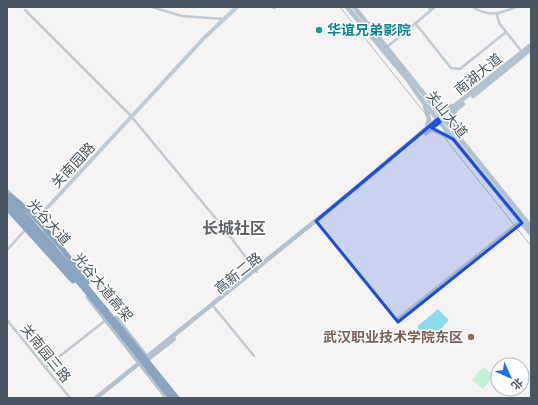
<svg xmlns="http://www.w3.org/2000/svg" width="538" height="405" font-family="Roboto,'Noto Sans SC',sans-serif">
  <rect width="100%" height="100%" fill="#f5f3f3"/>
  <polygon fill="#c3f1d5" points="483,367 494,375 483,389 472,380"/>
  <polygon fill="#90daee" points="438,309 449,320 428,343 418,331 418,326"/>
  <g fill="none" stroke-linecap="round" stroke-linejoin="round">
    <g stroke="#c1cad2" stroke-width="2.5">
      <polyline points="152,7 182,16 223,19"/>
      <polyline points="273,7 274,8"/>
      <polyline points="428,7 431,10"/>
      <path d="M473,7C488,17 500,14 516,7"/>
      <polyline points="25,10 131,116 222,226 257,272"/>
      <polyline points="497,14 499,23 522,52"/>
      <polyline points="415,23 451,68 460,69 506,32"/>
      <polyline points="387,47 435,7"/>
      <polyline points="316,221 398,322 522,223"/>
      <polyline points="7,250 26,229"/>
      <polyline points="214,307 254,356"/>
      <polyline points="7,320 70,398"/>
      <polyline points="396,320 520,221"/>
      <polyline points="46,367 106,320"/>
    </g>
    <polyline stroke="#c1cbd6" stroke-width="4" points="35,221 205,37 237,7"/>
    <g stroke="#b3c2d1" stroke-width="4.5">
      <polyline points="347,7 408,80 421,99 531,234"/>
      <polyline points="354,7 531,227"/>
      <polyline points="473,96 531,49"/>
      <polyline points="431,102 436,103 444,108 453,106"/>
      <polyline points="425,106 429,119 427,127"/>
      <polyline points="455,111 453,119 458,134"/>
      <polyline points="450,114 463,104"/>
      <polyline points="431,129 452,138"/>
      <polyline points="426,133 441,121"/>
      <polyline points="7,191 14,199"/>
      <polyline points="45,232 55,245"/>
      <polyline points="88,297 167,398"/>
      <polyline points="116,318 145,355"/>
      <polyline points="144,362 174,339"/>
      <polyline points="96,398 356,188 429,126 531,45"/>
    </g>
    <g stroke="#8ba5c1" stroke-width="5">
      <path d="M7,195C67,260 121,329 177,398"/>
      <path d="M11,196C38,216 67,255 88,282"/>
      <path d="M7,202C49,247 90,294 128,343C143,361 156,380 171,398"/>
      <polyline points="7,208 73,281"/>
    </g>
    <polyline stroke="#b5b8bd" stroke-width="1" points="340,7 531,246"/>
  </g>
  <path fill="#1d4ed8" fill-opacity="0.2" stroke="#1d4ed8" stroke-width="3" stroke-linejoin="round" d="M438,119L440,122L432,128L453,139L522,223L398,322L316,221Z"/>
  <circle fill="#0f9aa8" stroke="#fff" stroke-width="1.5" cx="319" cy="30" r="4"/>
  <circle fill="#8d6e63" stroke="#fff" stroke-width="1.5" cx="471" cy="337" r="4"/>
  <g text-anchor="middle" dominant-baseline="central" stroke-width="3" stroke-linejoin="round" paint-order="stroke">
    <g font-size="14" font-weight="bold" fill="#0d838f" stroke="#fff" text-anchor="start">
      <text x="327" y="30">华谊兄弟影院</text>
    </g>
    <g font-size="14" fill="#4a5661" stroke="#fff">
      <text transform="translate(478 74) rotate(-39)">南湖大道</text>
      <text transform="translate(447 114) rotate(51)">关山大道</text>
      <text transform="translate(73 165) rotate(-47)">关南园路</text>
      <text transform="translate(49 222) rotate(48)">光谷大道</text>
      <text transform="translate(238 273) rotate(-39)">高新二路</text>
      <text transform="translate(103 287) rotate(50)">光谷大道高架</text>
      <text transform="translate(46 353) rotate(51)">关南园三路</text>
    </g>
    <g font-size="14" font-weight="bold" fill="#785e54" stroke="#fff" text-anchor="end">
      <text x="463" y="337">武汉职业技术学院东区</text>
    </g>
    <g font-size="16" font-weight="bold" fill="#5f6368" stroke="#fff">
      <text x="234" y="228">长城社区</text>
    </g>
  </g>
  <rect width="538" height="405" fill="none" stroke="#4a5661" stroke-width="16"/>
  <g transform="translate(510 377) rotate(135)"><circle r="19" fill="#ffffff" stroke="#b7bbc0"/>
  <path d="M0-3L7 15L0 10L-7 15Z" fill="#1a73e8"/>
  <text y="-6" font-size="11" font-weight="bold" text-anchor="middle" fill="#4a5661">北</text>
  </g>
</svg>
